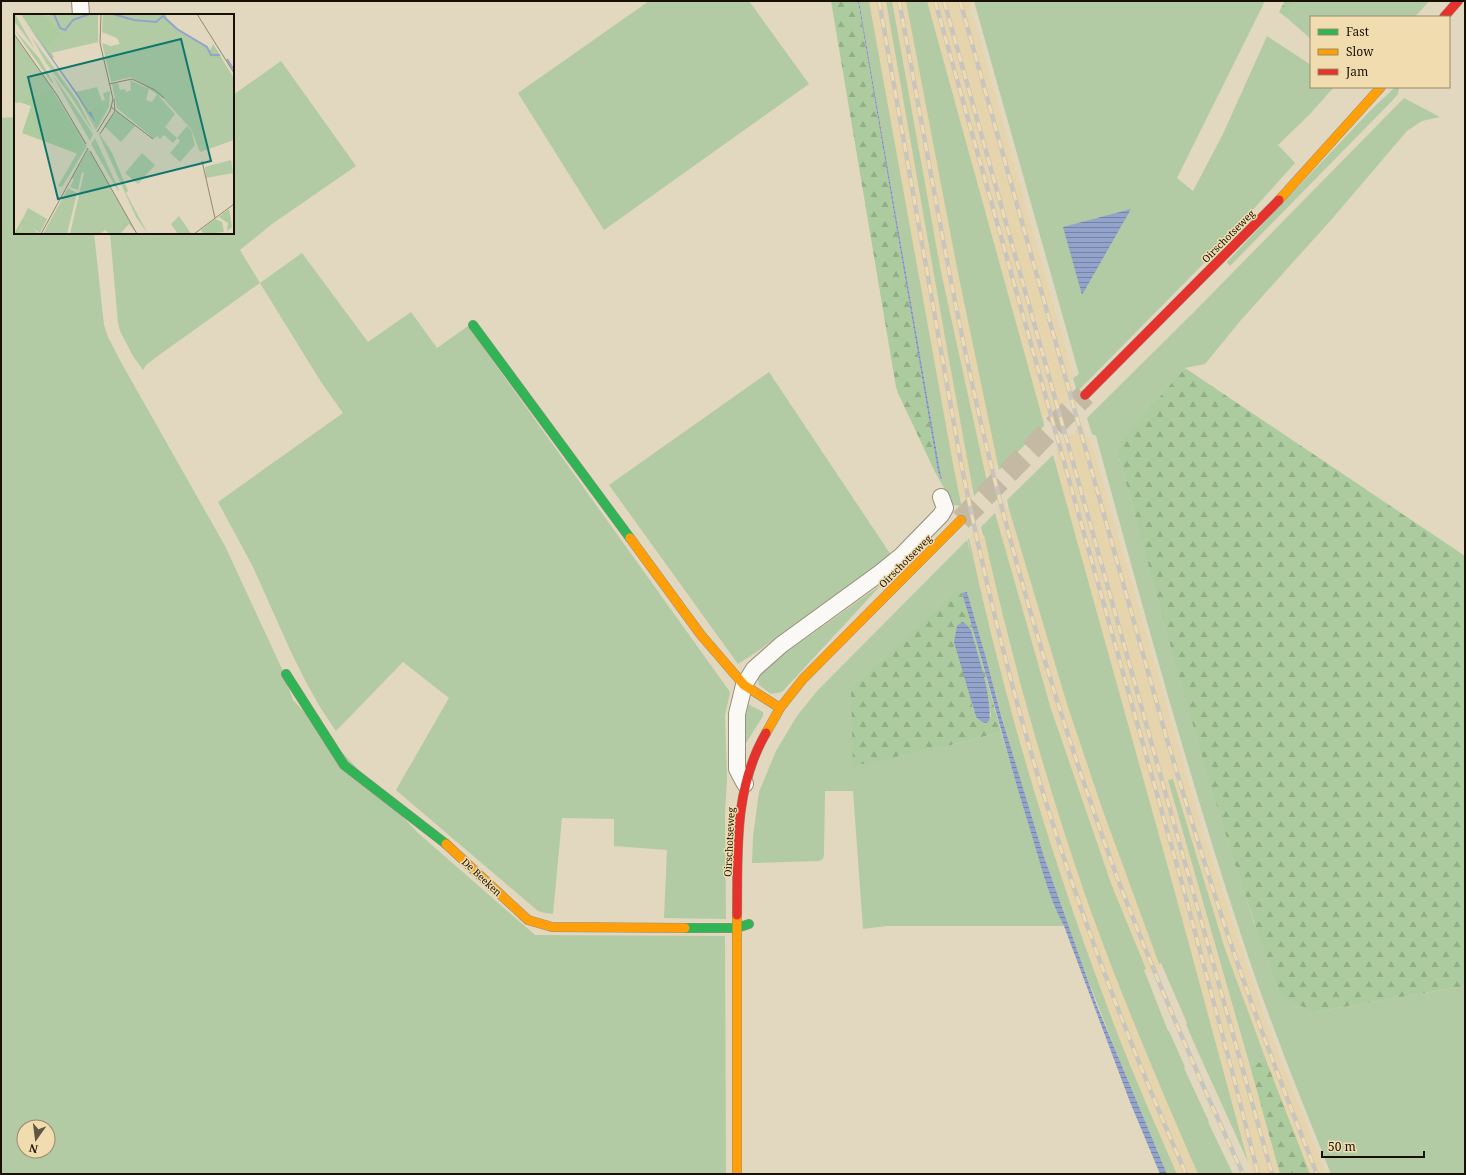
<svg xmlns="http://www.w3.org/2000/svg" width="1466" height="1175" font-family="'Noto Serif',serif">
  <defs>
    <pattern id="forest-firs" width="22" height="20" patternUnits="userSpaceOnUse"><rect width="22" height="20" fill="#accb9f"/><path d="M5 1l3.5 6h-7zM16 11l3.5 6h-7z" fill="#93ad87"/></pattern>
    <pattern id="water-rules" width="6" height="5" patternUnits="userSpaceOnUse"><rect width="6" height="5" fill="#92a3cc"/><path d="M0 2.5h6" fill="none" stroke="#7683a3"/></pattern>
  </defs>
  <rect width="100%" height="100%" fill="#e2d7bf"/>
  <g fill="#e6d4ad">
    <polygon points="869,1 969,1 1074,378 1070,379 1074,395 1048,422 1046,416 1042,417 1044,426 1000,470 998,464 995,465 997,473 990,480 988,473 985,474 987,484 974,496 973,489 970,489 972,498 965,505 964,498 961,499 953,464"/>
    <polygon points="1083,424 1086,438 1090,437 1202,829 1240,944 1271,1035 1326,1174 1310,1174 1277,1092 1225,949 1172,779 1168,781 1280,1174 1253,1174 1249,1162 1248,1162 1174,889 1054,461 1058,459 1055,450 1072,434 1072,435 1075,433 1074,432"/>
    <polygon points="1004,501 1006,509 1009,509 1067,704 1128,880 1161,969 1151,974 1148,974 1112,886 1051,709 997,519 1000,518 997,508"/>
    <polygon points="979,529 980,535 984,534 1011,651 1048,782 1069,847 1152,1067 1198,1174 1177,1174 1134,1074 1106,1004 1073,911 1032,789 996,655 970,544 973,543 971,536"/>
  </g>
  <g fill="#b2cba4" fill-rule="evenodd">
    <polygon points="649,1 749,1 809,84 604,230 518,93"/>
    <polygon points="859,1 869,1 953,464 962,508 961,509 961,506 949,504 948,495 935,472 938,472 941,479 942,479 940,471"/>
    <polygon points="886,1 892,1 941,272 987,482 974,496 946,343"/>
    <polygon points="906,1 927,1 1044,424 1044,426 999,470 957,268"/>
    <polygon points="974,1 1265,1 1177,178 1193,191 1223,134 1267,36 1311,65 1311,87 1334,87 1310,114 1278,145 1295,163 1215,252 1077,392 1073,378 1079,374"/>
    <polygon points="1295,1 1429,1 1415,17 1311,17 1311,39 1287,18"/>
    <polygon points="281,61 356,166 272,224 240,250 260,283 302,253 368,342 411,312 437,348 468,326 730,692 725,716 727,780 725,814 726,919 664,918 667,850 614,846 614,819 562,818 553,914 545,913 538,911 396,790 449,698 403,662 336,731 320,707 305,680 291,652 253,567 218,502 343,413 321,382 260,283 155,358 146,365 143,370 133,356 120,331 118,323 110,233 233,233 233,95"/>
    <polygon points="1395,87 1399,87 1398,94 1391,102 1230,266 1227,262 1371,110"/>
    <path d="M1404,98L1440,117L1422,121L1407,131L1331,220L1241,320L1205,364L1185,368L1117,450L1194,727L1219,813L1254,923L1314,1012L1465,986V1174H1331C1300,1097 1269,1020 1243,941C1188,774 1142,605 1096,436L1092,434L1087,418L1195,311Z"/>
    <path d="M15,117V233H94L104,325L108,337L122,364L225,546L282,669L293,700L417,832L535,935L725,936L726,1174H1V118ZM24,1127H48V1151H24Z"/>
    <polygon points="769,372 891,555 758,651 738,664 609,485"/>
    <polygon points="1053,455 1174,889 1248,1162 1194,1043 1186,1024 1187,1023 1161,963 1159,964 1103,811 1067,704 1009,509 1007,500"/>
    <path d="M995,513L1051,709L1112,886L1146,969L1144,970L1168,1031H1169L1185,1067L1184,1068L1209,1122H1208L1233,1174H1198C1159,1085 1121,995 1088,903C1046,783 1012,660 984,535H983L981,527Z"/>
    <path d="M969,538C1003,697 1049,851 1106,1003C1127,1061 1152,1117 1177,1174H1167C1122,1068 1079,962 1043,854C1013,767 993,679 967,592L962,593L957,591L853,765L951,745L1001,732L1038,855L1058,914L1064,926H886L863,929L853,791H825L824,854L823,859L819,861L752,863L753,837L759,792L776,751L797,716L817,691L967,540L971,555L968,540Z"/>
    <polygon points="882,584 782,692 771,694 759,685 757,673"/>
    <polygon points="744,702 763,712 763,716 741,751"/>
    <polygon points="1173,779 1225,949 1266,1060 1250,1066 1168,780"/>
  </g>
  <g fill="url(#forest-firs)" fill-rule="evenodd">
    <polygon points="831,1 858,1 938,472 935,472 898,393 896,387"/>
    <polygon points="1285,1 1295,1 1287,18 1279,12"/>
    <path d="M1185,368L1465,556V986L1314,1012L1281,996C1214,819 1168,633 1117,450L1119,444Z"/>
    <path d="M957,591L962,593L973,629L1001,732L951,745L853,766L851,689ZM971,630L989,700L991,716L982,722L976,717L972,705Z"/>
    <polygon points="1266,1060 1310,1174 1280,1174 1250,1066"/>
  </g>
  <g fill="url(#water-rules)">
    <polygon points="858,1 859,1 940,471 942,479 941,479 938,472"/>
    <polygon points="1131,209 1082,295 1063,227"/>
    <path d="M967,592L986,658L1002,719L1043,854L1097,1006L1167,1174H1160L1130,1102L1064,926C1048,897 1039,858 1029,826C1005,749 986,670 962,593Z"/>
    <path d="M962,622L965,623L971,630C976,650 994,703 989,721L986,723L982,722L976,717L954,642L957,626Z"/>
  </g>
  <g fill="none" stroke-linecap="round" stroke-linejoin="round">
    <polyline stroke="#c4b9a3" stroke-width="22" stroke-dasharray="22 11" stroke-linecap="butt" points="961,520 1085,395"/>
    <g stroke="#968e7b" stroke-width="18">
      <g id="street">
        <polyline points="80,1 81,15"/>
        <polyline points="745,784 737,769 737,714 744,685 754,669 781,645 880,573 901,556 941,515 945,508 941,497"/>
      </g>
    </g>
    <g stroke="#968e7b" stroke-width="10">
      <g id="fast">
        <polyline points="473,325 630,538"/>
        <polyline points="286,674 344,765 446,844"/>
        <polyline points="685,928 737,928 749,924"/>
      </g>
    </g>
    <g stroke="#968e7b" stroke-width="10">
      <g id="slow">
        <polyline points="1279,200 1381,87"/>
        <polyline points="630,538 701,635 744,685 780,708"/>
        <polyline points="766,733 780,708 803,679 961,520"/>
        <polyline points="446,844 528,920 552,927 685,928"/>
        <polyline points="737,1174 737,915"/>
      </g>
    </g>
    <g stroke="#968e7b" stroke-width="10">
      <g id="jam">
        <polyline points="1444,17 1458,1"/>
        <polyline points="1085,395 1279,200"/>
        <path d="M737,915C738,852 733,790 766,733"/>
      </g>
    </g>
    <use href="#street" stroke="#fbf9f5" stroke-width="16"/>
    <use href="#fast" stroke="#30b455" stroke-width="9"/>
    <use href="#slow" stroke="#ff9f0a" stroke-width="9"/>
    <use href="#jam" stroke="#e5322d" stroke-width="9"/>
    <g stroke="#c8c5be" stroke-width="4.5">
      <g id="rail">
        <path d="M879,1L961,463C974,527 988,590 1004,653C1049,832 1112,1005 1186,1174"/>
        <path d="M899,1C929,158 954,317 993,473C1028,612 1070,750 1120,885C1158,983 1199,1079 1243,1174"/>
        <polyline points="935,1 1183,887 1232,1071 1258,1174"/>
        <polyline points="944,1 1272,1174"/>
        <path d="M960,1L1166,736C1187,806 1208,877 1232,947C1258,1024 1287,1099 1317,1174"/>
      </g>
    </g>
    <use href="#rail" stroke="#f1dcb0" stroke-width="3" stroke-dasharray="9" stroke-linecap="butt"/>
  </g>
  <g text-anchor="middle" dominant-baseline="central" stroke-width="3" stroke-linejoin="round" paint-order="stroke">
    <g font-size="10" fill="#181102" stroke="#f1dcb0">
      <text transform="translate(1228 236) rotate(-45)">Oirschotseweg</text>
      <text transform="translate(905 561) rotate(-45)">Oirschotseweg</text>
      <text transform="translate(729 842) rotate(-87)">Oirschotseweg</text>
      <text transform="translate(482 877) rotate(43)">De Beeken</text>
    </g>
  </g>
  <g transform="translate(14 14)">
    <rect width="220" height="220" fill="#e2d7bf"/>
    <path d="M0,0H1L21,35L0,7ZM5,0L62,78L83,73L88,87L91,86L89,79L96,77L95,93L82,116L62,80ZM88,90L91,97L81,110L74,97ZM28,0L35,2V0H84V28L37,39L33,32L32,4ZM89,0H152L153,7L159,10L163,15L193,33L198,46L208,45L220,64V126L186,138L177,115L150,85L117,63L97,68L88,29L97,32L106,30L103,24L88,18ZM0,21L34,68L73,132L48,173L44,172L69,129L38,76H34L3,89L0,88ZM17,22L64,87L80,119L58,84L32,49ZM37,58L79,120L76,127L52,85ZM116,66L135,75L132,86L138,88L143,80L161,100L151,113L163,124L173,112L177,116L181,131L166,148L156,139L166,127L163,124L159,129L150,121L146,125L143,122L140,125L103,94L98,70L104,69L106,76L111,75L112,78L117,76ZM103,97L121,112L107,128L90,112ZM84,119L87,122L112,179L134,220L122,203ZM81,124L105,176L104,177L77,130ZM75,134V136L123,220L115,210L106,220H96L91,216L86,220H56L70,159L68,158L64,176L56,173L60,165L58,164ZM128,139L141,151L124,170L111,159ZM217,146L219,159L192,164L191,153ZM54,174L63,179L53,220H29ZM14,194L33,205L28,215L9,204ZM165,202L174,215L177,220H164L157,210ZM9,210H15L25,220H8L6,217Z" fill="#b2cba4" fill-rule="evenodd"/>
    <path d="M7,0H28L46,20L33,32L40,43L38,45ZM0,15L25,44L39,68L38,69ZM199,30L206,41L208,45L198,46L195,39ZM34,76H38L42,83L69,129L64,140L8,119L17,92L5,88ZM88,89L91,97L82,110L74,97ZM87,122L98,139L114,177L112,179ZM215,195L218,213L213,217L214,209L205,203ZM9,204L28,215L26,219L14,210L8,211L6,216L8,220H0ZM201,205L208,208L210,218L190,220L187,216Z" fill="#accb9f"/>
    <path d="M7,0L63,79L75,98H77L82,110Z" fill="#92a3cc"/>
    <path fill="none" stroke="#92a3cc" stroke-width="2" d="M40,0L46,14L51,16L59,6L75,0M99,0L120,6L142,8L149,2L163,15L193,33L197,41H206M213,45L220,56"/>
    <path fill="none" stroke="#918873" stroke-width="1" d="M183,0L220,59M0,20L43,81L72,130M95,70L118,65L141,76L150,84M97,93L139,125M83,118L96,97L99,85L86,29L87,0M86,120L101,97L100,85M76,137L123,220M188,147L201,204M27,220L74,134M180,220L220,190"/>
    <path fill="#0f766e" fill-opacity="0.15" stroke="#0f766e" stroke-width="2" d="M167,25L197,147L44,185L14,63Z"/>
    <rect width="220" height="220" fill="none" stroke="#181102" stroke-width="2"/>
  </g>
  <rect width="1466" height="1175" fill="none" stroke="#181102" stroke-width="4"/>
  <rect x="1310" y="16" width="140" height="72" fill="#f1dcb0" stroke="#9a8b6a"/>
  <rect x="1318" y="29" width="20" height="6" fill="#30b455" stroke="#9a8b6a"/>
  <text x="1346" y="36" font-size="12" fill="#181102">Fast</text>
  <rect x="1318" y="49" width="20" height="6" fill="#ff9f0a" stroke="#9a8b6a"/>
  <text x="1346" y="56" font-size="12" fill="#181102">Slow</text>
  <rect x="1318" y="69" width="20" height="6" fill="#e5322d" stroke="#9a8b6a"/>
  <text x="1346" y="76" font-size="12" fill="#181102">Jam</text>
  <g transform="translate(36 1139) rotate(194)"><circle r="19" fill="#f1dcb0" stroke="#9a8b6a"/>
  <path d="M0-3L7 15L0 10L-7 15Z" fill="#5f5644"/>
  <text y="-6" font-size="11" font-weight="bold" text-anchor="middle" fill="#181102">N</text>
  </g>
  <path d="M1322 1151v6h102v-6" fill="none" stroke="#181102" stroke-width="2"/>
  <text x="1328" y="1151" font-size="12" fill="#181102" stroke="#f1dcb0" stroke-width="3" paint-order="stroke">50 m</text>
</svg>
